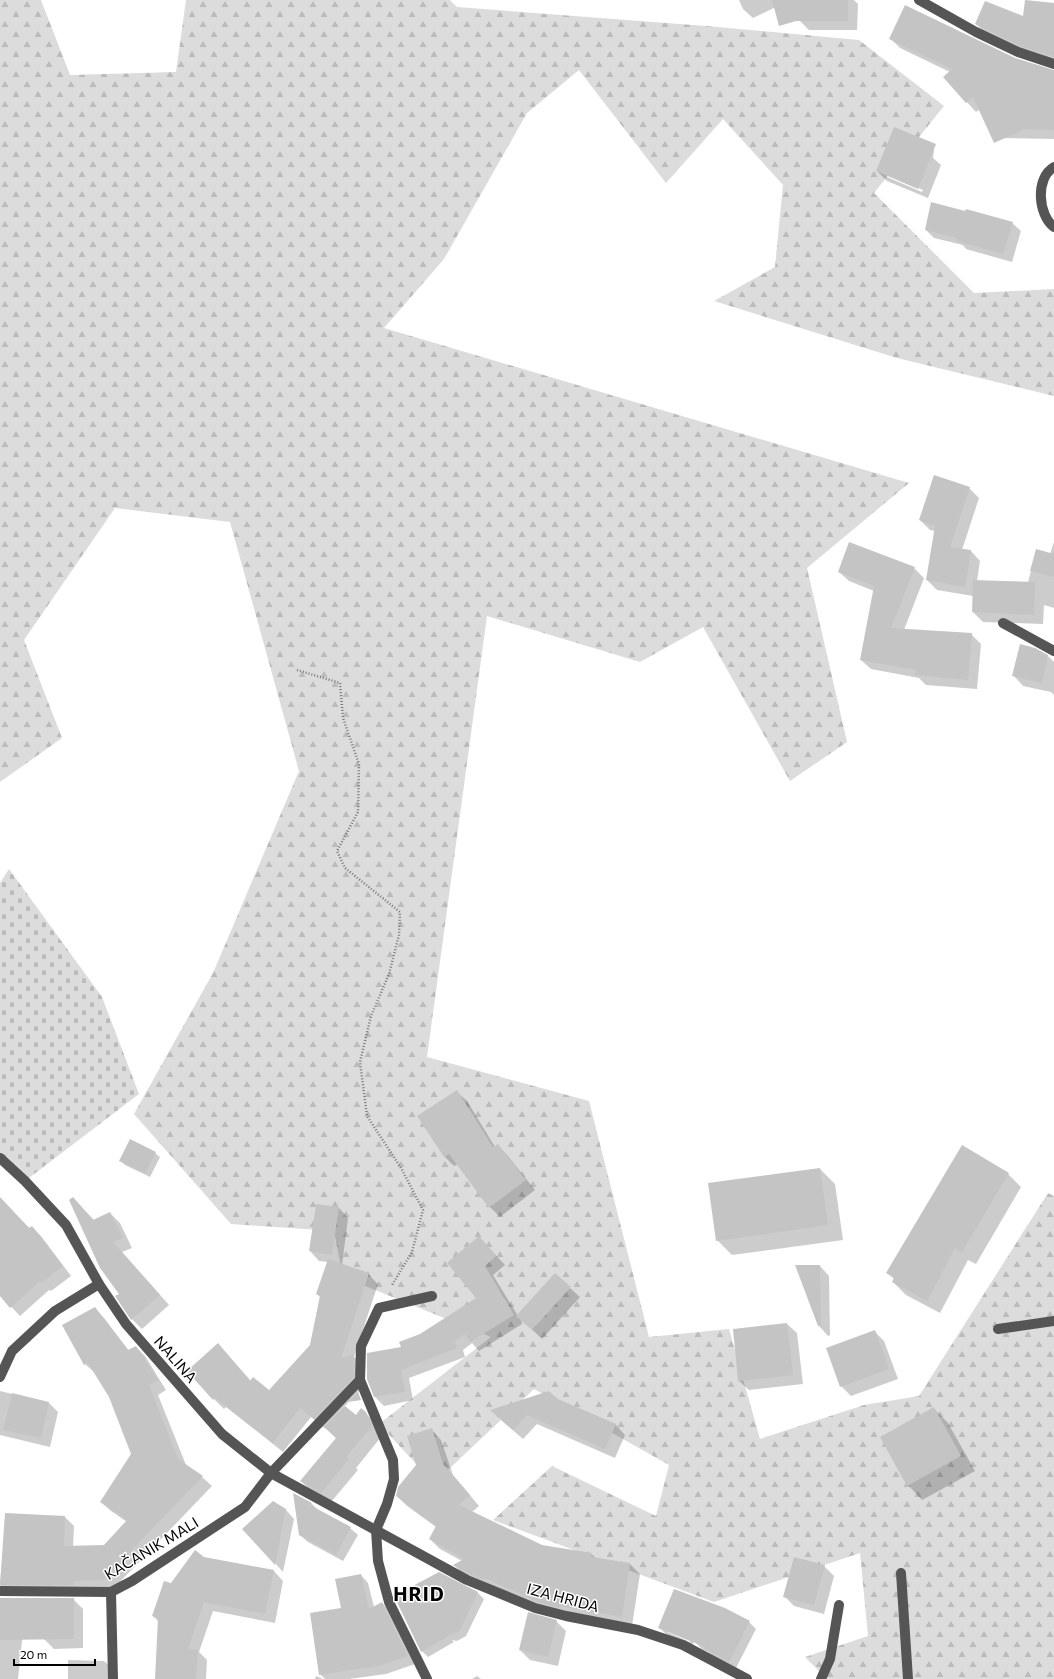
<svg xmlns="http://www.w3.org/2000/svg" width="1054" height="1679" font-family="Commissioner,sans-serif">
  <defs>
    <pattern id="forest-firs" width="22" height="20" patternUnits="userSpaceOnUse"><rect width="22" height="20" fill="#dcdcdc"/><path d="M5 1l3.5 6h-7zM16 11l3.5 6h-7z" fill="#bbb"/></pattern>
    <pattern id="cemetery-stones" width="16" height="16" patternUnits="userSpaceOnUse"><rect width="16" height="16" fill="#dcdcdc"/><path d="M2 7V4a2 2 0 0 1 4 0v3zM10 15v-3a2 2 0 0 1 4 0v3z" fill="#bbb"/></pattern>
  </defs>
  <rect width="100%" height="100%" fill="#fff"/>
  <polygon fill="url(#forest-firs)" points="0,0 41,0 70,75 176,72 186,0 450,0 457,7 706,26 859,40 944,106 874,193 974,293 1054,289 1054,396 897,358 714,301 775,267 783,185 723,119 666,183 579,70 527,113 444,259 384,328 909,483 807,568 847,742 790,781 703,627 640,662 487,616 427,1057 589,1101 649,1337 729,1329 760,1439 864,1405 919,1396 1048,1193 1054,1196 1054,1679 827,1679 805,1657 868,1636 860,1553 714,1602 493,1520 552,1466 656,1516 669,1465 534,1389 434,1483 379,1424 491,1337 343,1277 334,1231 231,1224 134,1114 213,973 299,771 230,522 115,508 24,640 62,738 0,782"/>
  <polygon fill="url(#cemetery-stones)" points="9,869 102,997 139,1094 25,1181 0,1158 0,883"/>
  <g fill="#0003" fill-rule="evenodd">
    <polygon points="739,0 780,0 782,4 753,18 743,9"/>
    <polygon points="799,0 854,0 858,4 857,30 809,30 799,20"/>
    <polygon points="1054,4 1054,63 986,34 976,24 1024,17"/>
    <polygon points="890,38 1015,59 1054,71 1054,139 998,138 979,110 976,112 944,77 950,72 900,48"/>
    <path d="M924,140L934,150L933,158L941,165L928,198L887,181L877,171ZM887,175L923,190L922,192L887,177Z"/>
    <polygon points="1012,223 1021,231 1012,262 966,249 963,245 934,238 926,230"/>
    <polygon points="969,488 979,498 962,550 971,551 980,561 977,581 1028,582 1037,550 1050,554 1054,542 1054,608 1044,605 1043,624 983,622 973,612 973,596 937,590 927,580 935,531 930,530 920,520"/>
    <polygon points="914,568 924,578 904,630 971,634 981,644 977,689 926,685 919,678 871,669 861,660 874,591 849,581 839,572"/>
    <polygon points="1048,656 1054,662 1054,695 1051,692 1023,686 1014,676"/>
    <polygon points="457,1092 467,1101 495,1147 497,1145 507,1155 535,1190 500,1217 490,1207 458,1164 454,1166 444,1156"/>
    <polygon points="155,1153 160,1157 150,1177 125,1165 120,1160"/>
    <polygon points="820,1169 835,1184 843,1240 732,1255 717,1240"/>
    <polygon points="1008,1174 1021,1187 976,1264 968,1260 940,1313 906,1295 893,1282 894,1279 888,1273"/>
    <polygon points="0,1198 30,1229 32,1227 41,1236 71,1276 51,1291 49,1290 20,1316 0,1295"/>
    <polygon points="73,1198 94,1220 110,1213 120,1223 132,1248 122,1252 169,1305 142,1329 132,1319 116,1296 120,1294"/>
    <polygon points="339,1208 348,1218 342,1265 368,1274 378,1284 354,1357 364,1366 363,1387 344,1407 356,1416 365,1413 376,1423 381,1437 356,1468 358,1470 331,1502 311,1491 301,1481 337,1439 325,1427 324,1428 311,1417 283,1452 226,1407 224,1409 214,1399 227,1354 251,1381 269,1391 310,1346 320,1297 317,1294 328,1262 319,1261 310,1251"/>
    <polygon points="479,1237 505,1265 493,1275 518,1316 570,1288 580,1297 542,1339 521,1319 522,1324 479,1351 472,1343 463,1350 465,1357 409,1378 413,1400 384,1406 375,1397 403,1348 420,1335 478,1298"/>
    <polygon points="820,1266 829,1276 830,1335 828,1336 819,1326"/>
    <polygon points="94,1308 104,1318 129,1351 136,1347 145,1356 166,1390 158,1395 186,1465 202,1477 212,1486 113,1589 9,1594 0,1585 6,1514 65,1517 74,1526 73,1547 104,1546 127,1522 111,1511 101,1502 132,1454 110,1396 95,1373 85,1364"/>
    <polygon points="787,1324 797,1333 803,1384 749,1390 739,1381 734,1330"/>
    <polygon points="874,1331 884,1341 898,1379 851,1396 841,1386"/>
    <polygon points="0,1391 49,1403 58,1412 50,1447 0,1435"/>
    <polygon points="558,1400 616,1425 625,1435 615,1458 537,1424 523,1439 501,1420"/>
    <polygon points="933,1408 948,1423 975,1471 922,1500 908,1485"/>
    <polygon points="431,1430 441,1440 453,1475 479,1506 472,1512 542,1546 591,1554 596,1558 630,1564 640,1574 632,1626 569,1617 464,1575 454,1565 462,1561 440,1549 430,1539 436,1527 407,1506 397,1496 417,1465"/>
    <polygon points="295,1494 312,1504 319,1511 350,1528 358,1535 343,1561 308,1542 300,1535"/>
    <polygon points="286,1510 294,1519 283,1572 244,1529"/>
    <polygon points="204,1558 274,1571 283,1581 275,1623 213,1611 199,1652 207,1660 206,1679 156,1679 159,1622 153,1616 171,1584"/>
    <polygon points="824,1566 834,1576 824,1614 794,1606 784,1596"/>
    <polygon points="439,1573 478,1593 484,1599 466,1636 457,1641 452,1640 454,1642 428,1657 422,1651"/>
    <polygon points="361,1575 368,1583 374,1607 382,1603 390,1611 415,1664 386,1674 349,1679 325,1679 320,1674 342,1609"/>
    <polygon points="73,1599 83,1609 83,1648 54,1649 44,1639"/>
    <polygon points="0,1602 25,1612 18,1679 0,1679"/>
    <polygon points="556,1621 566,1631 558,1666 530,1660 520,1650"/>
    <path d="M749,1622L756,1629L736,1668L713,1656L708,1652L702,1649L694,1641L693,1645L667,1635L660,1628ZM667,1630L691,1640L690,1642L667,1632Z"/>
    <polygon points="68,1660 104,1661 114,1670 114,1679 68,1679"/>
    <polygon points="316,1676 323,1679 315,1679"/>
    <polygon points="477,1676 481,1679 472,1679"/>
  </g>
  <g fill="#c4c4c4">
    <polygon points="772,0 848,0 848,21 796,21 779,26"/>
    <polygon points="1025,0 1054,3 1054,57 1020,46 975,24 985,1 1023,16"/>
    <polygon points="905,5 1015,58 1054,70 1054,130 1025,129 994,143 973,97 966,103 943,77 952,69 889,39"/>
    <polygon points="894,127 936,144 918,189 876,171"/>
    <polygon points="931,202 965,211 966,209 1013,222 1003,254 957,241 957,238 925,230"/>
    <polygon points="934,475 970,487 950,547 971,550 965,587 926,580 935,526 919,520"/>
    <polygon points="849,542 915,567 891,628 972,633 968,680 915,675 916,670 860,660 874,586 838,572"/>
    <polygon points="1036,549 1054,554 1054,577 1030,571"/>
    <polygon points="973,580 1035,582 1034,615 972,612"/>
    <polygon points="1020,644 1035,648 1048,655 1042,683 1012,676"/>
    <polygon points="457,1090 493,1147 498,1144 526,1180 489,1208 449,1154 444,1157 417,1116"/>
    <polygon points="130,1139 156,1152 145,1173 119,1161"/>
    <polygon points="962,1145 1009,1173 962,1252 955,1248 927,1301 892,1282 894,1278 886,1273"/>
    <polygon points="820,1168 828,1225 716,1241 708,1183"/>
    <polygon points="0,1197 29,1228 32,1226 63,1266 41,1283 40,1281 10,1308 0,1296"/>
    <polygon points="73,1197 93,1220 110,1212 123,1238 113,1242 160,1295 131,1320 115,1296 119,1294 100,1268 69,1200"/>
    <polygon points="316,1204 339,1207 332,1255 309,1251"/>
    <polygon points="479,1236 496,1256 485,1266 514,1315 470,1342 465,1334 455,1341 457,1348 401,1370 405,1392 374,1397 367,1379 367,1353 401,1347 399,1342 420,1334 476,1298 447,1263"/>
    <polygon points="328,1259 369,1273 341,1358 354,1355 354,1377 314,1419 300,1408 273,1443 215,1398 213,1400 187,1371 218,1343 250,1381 253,1377 269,1390 310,1345 320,1296 316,1294"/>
    <polygon points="795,1265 820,1265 821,1326 818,1326"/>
    <polygon points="555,1273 571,1287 532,1330 516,1316"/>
    <polygon points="95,1307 128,1350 136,1346 158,1380 149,1385 178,1459 203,1476 103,1580 73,1581 74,1585 0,1585 5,1513 65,1516 64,1546 104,1545 127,1520 100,1502 131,1454 109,1397 88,1363 84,1365 62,1325"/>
    <polygon points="787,1323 793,1375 738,1381 733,1329"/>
    <polygon points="875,1330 889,1369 840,1387 826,1348"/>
    <polygon points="549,1391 558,1399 616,1424 605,1449 527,1415 513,1430 490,1410"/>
    <polygon points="358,1392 361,1400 348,1402"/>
    <polygon points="12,1393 49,1402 41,1438 3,1430"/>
    <polygon points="345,1406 356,1415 361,1408 366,1412 372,1426 346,1457 349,1459 321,1493 300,1481 336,1438 324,1427"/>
    <polygon points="934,1407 961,1456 907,1486 880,1437"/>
    <polygon points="432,1428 443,1464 470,1495 459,1505 542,1545 592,1553 591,1557 630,1563 622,1617 560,1606 559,1608 537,1602 485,1578 484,1580 470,1574 453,1565 464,1559 429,1539 436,1526 396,1496 398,1487 416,1465 407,1436"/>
    <polygon points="293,1493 312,1503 310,1505 351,1527 336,1555 299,1535"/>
    <polygon points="273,1501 286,1509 275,1565 242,1529"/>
    <polygon points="195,1550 204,1557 274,1570 265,1614 204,1602 188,1649 198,1650 196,1679 155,1679 158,1618 152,1616 164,1581 171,1583"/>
    <polygon points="794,1557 825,1565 814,1605 783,1597"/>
    <polygon points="439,1572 478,1592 460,1630 451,1635 448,1634 449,1636 421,1652 394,1596"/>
    <polygon points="361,1574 369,1609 382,1602 408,1656 378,1666 319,1675 310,1613 341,1608 335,1579"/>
    <polygon points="674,1589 725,1608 750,1621 729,1662 704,1649 705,1647 658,1628"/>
    <polygon points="0,1598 74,1598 74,1639 0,1640"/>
    <polygon points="528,1612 557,1620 548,1657 519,1650"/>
  </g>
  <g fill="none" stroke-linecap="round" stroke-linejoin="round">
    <polyline stroke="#777" stroke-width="2.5" stroke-dasharray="1 2" stroke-linecap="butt" points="297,670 340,683 343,718 359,764 358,812 337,851 345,868 400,912 399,935 389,974 371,1016 360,1062 367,1116 401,1168 423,1210 412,1252 392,1285"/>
    <g stroke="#555" stroke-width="10">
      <polyline points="919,0 976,32 1018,52 1054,64"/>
      <path d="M1054,167C1035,178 1038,215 1054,227"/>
      <polyline points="1003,623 1054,651"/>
      <polyline points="0,1158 25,1181 66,1225 99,1284 126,1324 222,1434 271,1473 467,1580 535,1608 566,1616 638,1630 683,1645 747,1679"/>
      <polyline points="998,1329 1054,1321"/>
      <polyline points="0,1377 12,1351 55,1311 99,1284"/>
      <polyline points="901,1573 908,1679"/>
      <polyline points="0,1591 111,1592 132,1581 245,1507 271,1473 360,1380"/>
      <polyline points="111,1592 113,1679"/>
      <polyline points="427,1679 389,1602 378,1561 376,1530 387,1504 394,1479 393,1460 360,1380 361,1346 379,1308 432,1296"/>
      <polyline points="821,1679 830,1659 839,1605"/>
    </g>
  </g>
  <g text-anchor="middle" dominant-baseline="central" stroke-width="3" stroke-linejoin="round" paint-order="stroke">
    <g font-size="15" fill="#000" stroke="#fff">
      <text transform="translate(176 1359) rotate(49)">NALINA</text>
      <text transform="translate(151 1548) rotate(-31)">KAČANIK MALI</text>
      <text transform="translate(563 1597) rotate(15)">IZA HRIDA</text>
    </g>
    <g font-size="19" font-weight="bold" letter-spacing="1" fill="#000" stroke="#fff">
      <text x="419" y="1593">HRID</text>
    </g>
  </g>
  <path d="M14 1659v6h81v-6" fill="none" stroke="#000000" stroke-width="2"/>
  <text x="20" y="1659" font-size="12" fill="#000000" stroke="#ffffff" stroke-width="3" paint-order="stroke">20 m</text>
</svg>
